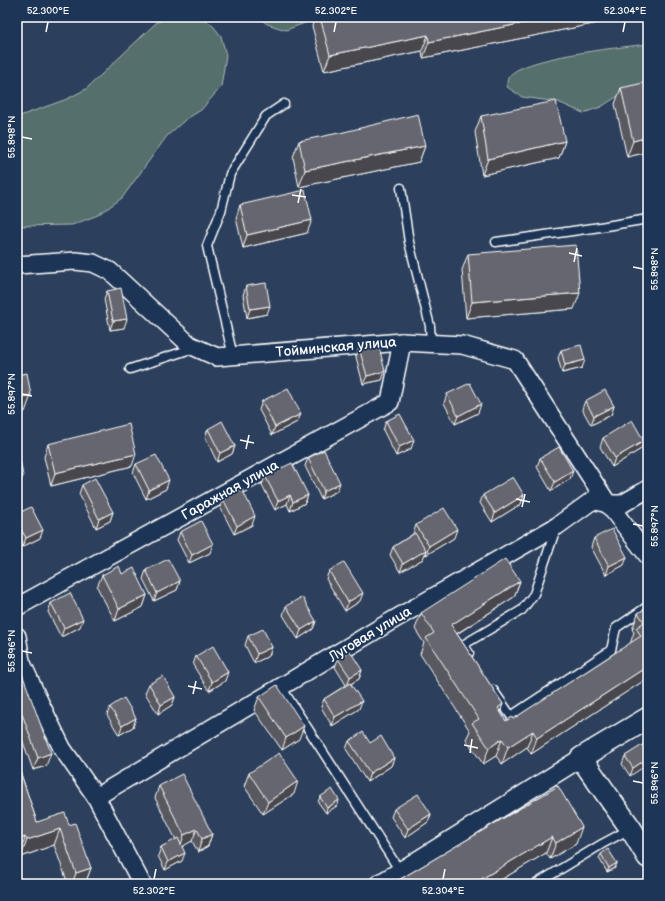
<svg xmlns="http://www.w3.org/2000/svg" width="665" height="901" font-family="'Balsamiq Sans',sans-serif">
  <rect width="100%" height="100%" fill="#2c3f5c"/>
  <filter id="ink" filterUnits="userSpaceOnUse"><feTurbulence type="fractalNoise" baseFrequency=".025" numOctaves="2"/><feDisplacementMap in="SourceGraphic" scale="8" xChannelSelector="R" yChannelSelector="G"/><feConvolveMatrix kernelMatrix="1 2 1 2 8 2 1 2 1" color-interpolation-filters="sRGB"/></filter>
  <g filter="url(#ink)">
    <g fill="#546f6c" stroke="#aab7b6">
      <polygon points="171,17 196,17 206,20 214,27 221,36 226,55 221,87 201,110 185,120 167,136 122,198 98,215 72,225 17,226 17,117 67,99 86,89 157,22"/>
      <polygon points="258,17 321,17 286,30 267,24"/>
      <path d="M648,44V83L632,87L601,107L583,113L558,102L522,97L507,87C507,84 507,80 508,78C518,57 624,47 648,44Z"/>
    </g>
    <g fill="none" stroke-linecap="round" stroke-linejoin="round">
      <g stroke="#fff" stroke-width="11">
        <g id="service">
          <polyline points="401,188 409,242 430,326 431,343"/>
          <polyline points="496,242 600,227 648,219"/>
          <polyline points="233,356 207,246 221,211 230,174 266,116 284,104"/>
          <polyline points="130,369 194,348"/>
          <polyline points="469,653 463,645 522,610 534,594 556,528"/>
          <polyline points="281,687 400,871"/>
          <polyline points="493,690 511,716 611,650 616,628 648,606"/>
          <polyline points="536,884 602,844 630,829"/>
        </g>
      </g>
      <g stroke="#fff" stroke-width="20">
        <g id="minor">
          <polyline points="17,265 75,261 93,263 110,271 190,345 217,357 402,342 462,345 515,360 608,504 648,556"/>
          <polyline points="17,607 390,402 402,342"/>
          <polyline points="17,636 21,661 40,703 62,748 96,797 142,884"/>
          <polyline points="96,797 388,623 557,526 593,500 608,504 622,504 648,489"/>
          <polyline points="378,884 400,871 581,758"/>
        </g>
      </g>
      <g stroke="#fff" stroke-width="24">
        <polyline id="tertiary" points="648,718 581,758 631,829 648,857"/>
      </g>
      <use href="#service" stroke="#1d3557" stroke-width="8"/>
      <use href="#minor" stroke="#1d3557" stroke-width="17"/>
      <use href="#tertiary" stroke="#1d3557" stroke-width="21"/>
    </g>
    <g fill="#585860" stroke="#fff">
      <polygon points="315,17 628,17 423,58 422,51 324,71 312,26"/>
      <polygon points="621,88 648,152 627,157 615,104"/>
      <polygon points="481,116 565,141 559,158 482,175 475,132"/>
      <polygon points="299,141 425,146 419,162 299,187 293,157"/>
      <polygon points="240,205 307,233 243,248 236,218"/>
      <polygon points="468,254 574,309 466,318 462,270"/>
      <polygon points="246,286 267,314 247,318 243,295"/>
      <polygon points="107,291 124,328 110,330 104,299"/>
      <polygon points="359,348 382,380 363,384 356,357"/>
      <polygon points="561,350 582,368 562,373 558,358"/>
      <polygon points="447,394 478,413 455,424 444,403"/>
      <polygon points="262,401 301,414 297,422 272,435 259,410"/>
      <polygon points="585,401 614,406 611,415 591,425 582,409"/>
      <polygon points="386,421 411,449 396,456 383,430"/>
      <polygon points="208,429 235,446 232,454 217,462 205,437"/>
      <polygon points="603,438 644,441 641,449 612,467 600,447"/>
      <polygon points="48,444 132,466 51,486 44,457"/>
      <polygon points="308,458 337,491 321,499 305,466"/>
      <polygon points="540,458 570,479 551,491 537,467"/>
      <polygon points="136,464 166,489 146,499 133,473"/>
      <polygon points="265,476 308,495 305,503 290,511 287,504 275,510 262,485"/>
      <polygon points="82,485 113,512 110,521 96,528 79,494"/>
      <polygon points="483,495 524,495 521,504 492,522 480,503"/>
      <polygon points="223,499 252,525 234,534 220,507"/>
      <polygon points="17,514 40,538 22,547 17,536"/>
      <polygon points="416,525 454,538 426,555 425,553 423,559 400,572 390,555 393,547 413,534"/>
      <polygon points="180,532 210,553 189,563 177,540"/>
      <polygon points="594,538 624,565 606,575 591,547"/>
      <polygon points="146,570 180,581 177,590 154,601 143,579"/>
      <polygon points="329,571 360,601 345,611 326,579"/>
      <polygon points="122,574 147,595 143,607 115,621 97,587 102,575"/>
      <polygon points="520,581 514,597 457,634 503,704 500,711 506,721 513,719 630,644 634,632 632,630 638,613 648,607 648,678 531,754 527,747 502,764 496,756 483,764 466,739 470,731 420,654 424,643 415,629 421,613"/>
      <polygon points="51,603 80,627 61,637 48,612"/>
      <polygon points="286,606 316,621 313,629 298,639 283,615"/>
      <polygon points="248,636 272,647 269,656 254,663 245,645"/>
      <polygon points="196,656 225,681 209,691 193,665"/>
      <polygon points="338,659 362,670 359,679 351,684 359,709 332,726 321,707 324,699 346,685 335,667"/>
      <polygon points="17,660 46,766 33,770 17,725"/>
      <polygon points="149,684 175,697 172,705 158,714 145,693"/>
      <polygon points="259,697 299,739 282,750 254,710"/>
      <polygon points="110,707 136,718 133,727 119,735 107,715"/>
      <polygon points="349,741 370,743 394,758 391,766 367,782 346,749"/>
      <polygon points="648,743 630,776 622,764 625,756"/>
      <polygon points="17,762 37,822 69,825 91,868 85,884 68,884 54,845 21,857 20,853"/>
      <polygon points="249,773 294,794 263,814 244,786"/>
      <polygon points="159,786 212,834 208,846 198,852 192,841 182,846 182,861 165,870 158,856 161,847 176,840 155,798"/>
      <polygon points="558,786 576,844 550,859 546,853 494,884 392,884"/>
      <polygon points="320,797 338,805 326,813 318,802"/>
      <polygon points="394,809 431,814 428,822 405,838 391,817"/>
      <polygon points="601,854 617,863 615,868 607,872 599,858"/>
    </g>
    <g fill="#47474e" stroke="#fff">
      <polygon points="554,17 628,17 423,58 429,42"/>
      <polygon points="428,35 422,51 324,71 330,55"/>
      <polygon points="648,137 648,152 627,157 633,141"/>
      <polygon points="565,141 559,158 482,175 488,159"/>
      <polygon points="425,146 419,162 299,187 305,170"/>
      <polygon points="312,220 307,233 243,248 247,235"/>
      <polygon points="580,293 574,309 466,318 472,302"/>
      <polygon points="270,306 267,314 247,318 250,309"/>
      <polygon points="127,319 124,328 110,330 113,321"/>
      <polygon points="585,360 582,368 562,373 565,365"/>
      <polygon points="385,371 382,380 363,384 367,376"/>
      <polygon points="31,395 25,412 17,413 17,398"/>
      <polygon points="481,404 478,413 455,424 458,416"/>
      <polygon points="614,406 611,415 591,425 594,416"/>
      <polygon points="301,414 297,422 272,435 275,427"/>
      <polygon points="414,440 411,449 396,456 399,447"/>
      <polygon points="644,441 641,449 612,467 615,458"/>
      <polygon points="235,446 232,454 217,462 220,453"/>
      <polygon points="136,454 132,466 51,486 55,473"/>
      <polygon points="573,471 570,479 551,491 555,482"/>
      <polygon points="23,476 17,492 17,477"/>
      <polygon points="169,480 166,489 146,499 149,490"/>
      <polygon points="340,483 337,491 321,499 324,491"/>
      <polygon points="290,495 287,504 275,510 278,501"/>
      <polygon points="308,495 305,503 290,511 293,502"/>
      <polygon points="524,495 521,504 492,522 495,513"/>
      <polygon points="113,512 110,521 96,528 99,519"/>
      <polygon points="255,516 252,525 234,534 237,526"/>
      <polygon points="457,529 454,538 426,555 429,546"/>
      <polygon points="43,530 40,538 22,547 26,538"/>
      <polygon points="213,544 210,553 189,563 192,555"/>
      <polygon points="426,550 423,559 400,572 403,564"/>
      <polygon points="627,557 624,565 606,575 609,566"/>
      <polygon points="180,581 177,590 154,601 157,593"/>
      <polygon points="520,581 514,597 445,641 451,625"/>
      <polygon points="363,593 360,601 345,611 348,602"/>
      <polygon points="147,595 143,607 115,621 119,609"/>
      <polygon points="83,619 80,627 61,637 64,628"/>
      <polygon points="316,621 313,629 298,639 301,630"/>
      <polygon points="272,647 269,656 254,663 257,654"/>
      <polygon points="648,666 648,678 531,754 537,738"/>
      <polygon points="362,670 359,679 347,686 350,677"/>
      <polygon points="228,672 225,681 209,691 212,682"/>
      <polygon points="175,697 172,705 158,714 161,705"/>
      <polygon points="362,701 359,709 332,726 335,717"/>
      <polygon points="503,704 497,721 498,708"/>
      <polygon points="136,718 133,727 119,735 122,726"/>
      <polygon points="304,726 299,739 282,750 286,738"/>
      <polygon points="533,731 527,747 502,764 508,747"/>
      <polygon points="502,739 496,756 483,764 489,748"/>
      <polygon points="51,753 46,766 33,770 38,758"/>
      <polygon points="394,758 391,766 367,782 370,773"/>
      <polygon points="648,758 648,764 630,776 633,768"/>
      <polygon points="298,781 294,794 263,814 268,802"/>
      <polygon points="339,800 338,805 326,813 327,808"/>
      <polygon points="431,814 428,822 405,838 408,829"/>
      <polygon points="582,827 576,844 550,859 556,843"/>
      <polygon points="60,829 54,845 21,857 27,840"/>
      <polygon points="197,829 192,841 180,848 184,835"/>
      <polygon points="212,834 208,846 198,852 202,839"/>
      <polygon points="25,837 20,853 17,854 17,840"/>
      <polygon points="552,837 546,853 494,884 473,884"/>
      <polygon points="185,853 182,861 165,870 168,862"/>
      <polygon points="617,863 615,868 607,872 609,868"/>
      <polygon points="91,868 85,884 72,884 76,873"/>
    </g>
    <g fill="#666670" stroke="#fff">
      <polygon points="320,17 554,17 429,42 428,35 330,55"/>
      <polygon points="648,82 648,137 633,141 621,88"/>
      <polygon points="556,101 565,141 488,159 481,116"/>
      <polygon points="418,114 425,146 305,170 299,141 344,132"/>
      <polygon points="305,190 312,220 247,235 240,205"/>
      <polygon points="576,245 580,293 472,302 468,254"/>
      <polygon points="266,283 270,306 250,309 246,286"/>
      <polygon points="121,288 127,319 113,321 107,291"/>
      <polygon points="378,343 385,371 367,376 359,348"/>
      <polygon points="581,345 585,360 565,365 561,350"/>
      <polygon points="27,373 31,395 17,398 17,375"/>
      <polygon points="470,383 481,404 458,416 447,394"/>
      <polygon points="288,388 301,414 275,427 262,401"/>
      <polygon points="605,390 614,406 594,416 585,401"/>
      <polygon points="400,414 414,440 399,447 386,421"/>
      <polygon points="632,420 644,441 615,458 603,438"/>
      <polygon points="222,421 235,446 220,453 208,429"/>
      <polygon points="129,424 136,454 55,473 48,444"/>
      <polygon points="17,443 23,476 17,477"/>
      <polygon points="559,447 573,471 555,482 540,458"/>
      <polygon points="324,450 340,483 324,491 308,458"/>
      <polygon points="156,455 169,480 149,490 136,464"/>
      <polygon points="292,463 308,495 293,502 290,495 278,501 265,476"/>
      <polygon points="513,477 524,495 495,513 483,495"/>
      <polygon points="95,478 113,512 99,519 82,485"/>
      <polygon points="242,489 255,516 237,526 223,499"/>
      <polygon points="31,507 43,530 26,538 17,522 17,514"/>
      <polygon points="444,508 457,529 429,546 416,525"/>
      <polygon points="201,521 213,544 192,555 180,532"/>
      <polygon points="612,529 627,557 609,566 594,538"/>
      <polygon points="415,533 426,550 403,564 393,547"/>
      <polygon points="168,559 180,581 157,593 146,570"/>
      <polygon points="505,559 520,581 451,625 503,704 498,708 506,721 512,717 513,719 641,636 636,628 644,622 638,613 648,607 648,666 537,738 533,731 508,747 502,739 489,748 472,723 479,719 426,638 434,633 421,613"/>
      <polygon points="344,562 363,593 348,602 329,571"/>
      <polygon points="119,566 122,574 134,568 147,595 119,609 102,575"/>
      <polygon points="70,593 83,619 64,628 51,603"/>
      <polygon points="302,597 316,621 301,630 286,606"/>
      <polygon points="263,629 272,647 257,654 248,636"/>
      <polygon points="213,646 228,672 212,682 196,656"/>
      <polygon points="350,651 362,670 350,677 338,659"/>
      <polygon points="17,660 51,753 38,758 17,700"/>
      <polygon points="163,676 175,697 161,705 149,684"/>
      <polygon points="350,683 362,701 335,717 324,699"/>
      <polygon points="277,685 304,726 286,738 259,697"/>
      <polygon points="124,698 136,718 122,726 110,707"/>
      <polygon points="363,732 370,743 381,736 394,758 370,773 349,741"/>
      <polygon points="647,742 648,743 648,758 633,768 625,756"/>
      <polygon points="279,753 298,781 268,802 249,773"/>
      <polygon points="17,762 37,822 65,813 69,825 75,823 91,868 76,873 60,829 27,840 25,837 17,840"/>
      <polygon points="182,774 212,834 202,839 197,829 184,835 159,786"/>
      <polygon points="558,786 582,827 556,843 552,837 473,884 392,884"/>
      <polygon points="332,789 339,800 327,808 320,797"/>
      <polygon points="418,794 431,814 408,829 394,809"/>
      <polygon points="178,838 185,853 168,862 161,847"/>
      <polygon points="608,849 617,863 609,868 601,854"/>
    </g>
  </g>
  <path fill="none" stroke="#fff" stroke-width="1.5" d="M46,32L48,22M334,32L336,22M623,32L625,22M22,137L32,139M292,195L306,197M298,203L301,189M569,253L582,256M574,262L577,248M633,267L643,269M22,394L32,396M240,440L254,443M246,449L249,435M516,499L530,502M522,507L525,494M633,524L643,526M22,651L32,653M188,686L202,689M193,694L196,681M464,745L478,748M470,753L472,739M633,781L643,783M154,879L156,869M443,879L445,869"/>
  <g text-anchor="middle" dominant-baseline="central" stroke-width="3.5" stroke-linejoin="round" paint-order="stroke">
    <g font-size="14" fill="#fff" stroke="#1d3557">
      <text transform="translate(336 347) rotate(-5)">Тойминская улица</text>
      <text transform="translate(230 490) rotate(-29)">Гаражная улица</text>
      <text transform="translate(370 634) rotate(-31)">Луговая улица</text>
    </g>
  </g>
  <rect width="665" height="901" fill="none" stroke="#1d3557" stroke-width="44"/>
  <rect x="22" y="22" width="621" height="857" fill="none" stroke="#fff" stroke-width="1.5"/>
  <g font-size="10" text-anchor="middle" fill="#fff">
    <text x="48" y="14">52.300°E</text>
    <text x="336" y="14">52.302°E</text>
    <text x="625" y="14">52.304°E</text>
    <text transform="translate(11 137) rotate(-90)" y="4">55.898°N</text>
    <text transform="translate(654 269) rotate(-90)" y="4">55.898°N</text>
    <text transform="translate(11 394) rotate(-90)" y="4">55.897°N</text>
    <text transform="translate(654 526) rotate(-90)" y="4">55.897°N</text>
    <text transform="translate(11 651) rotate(-90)" y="4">55.896°N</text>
    <text transform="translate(654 783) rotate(-90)" y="4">55.896°N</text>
    <text x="154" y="894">52.302°E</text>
    <text x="443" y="894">52.304°E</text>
  </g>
</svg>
